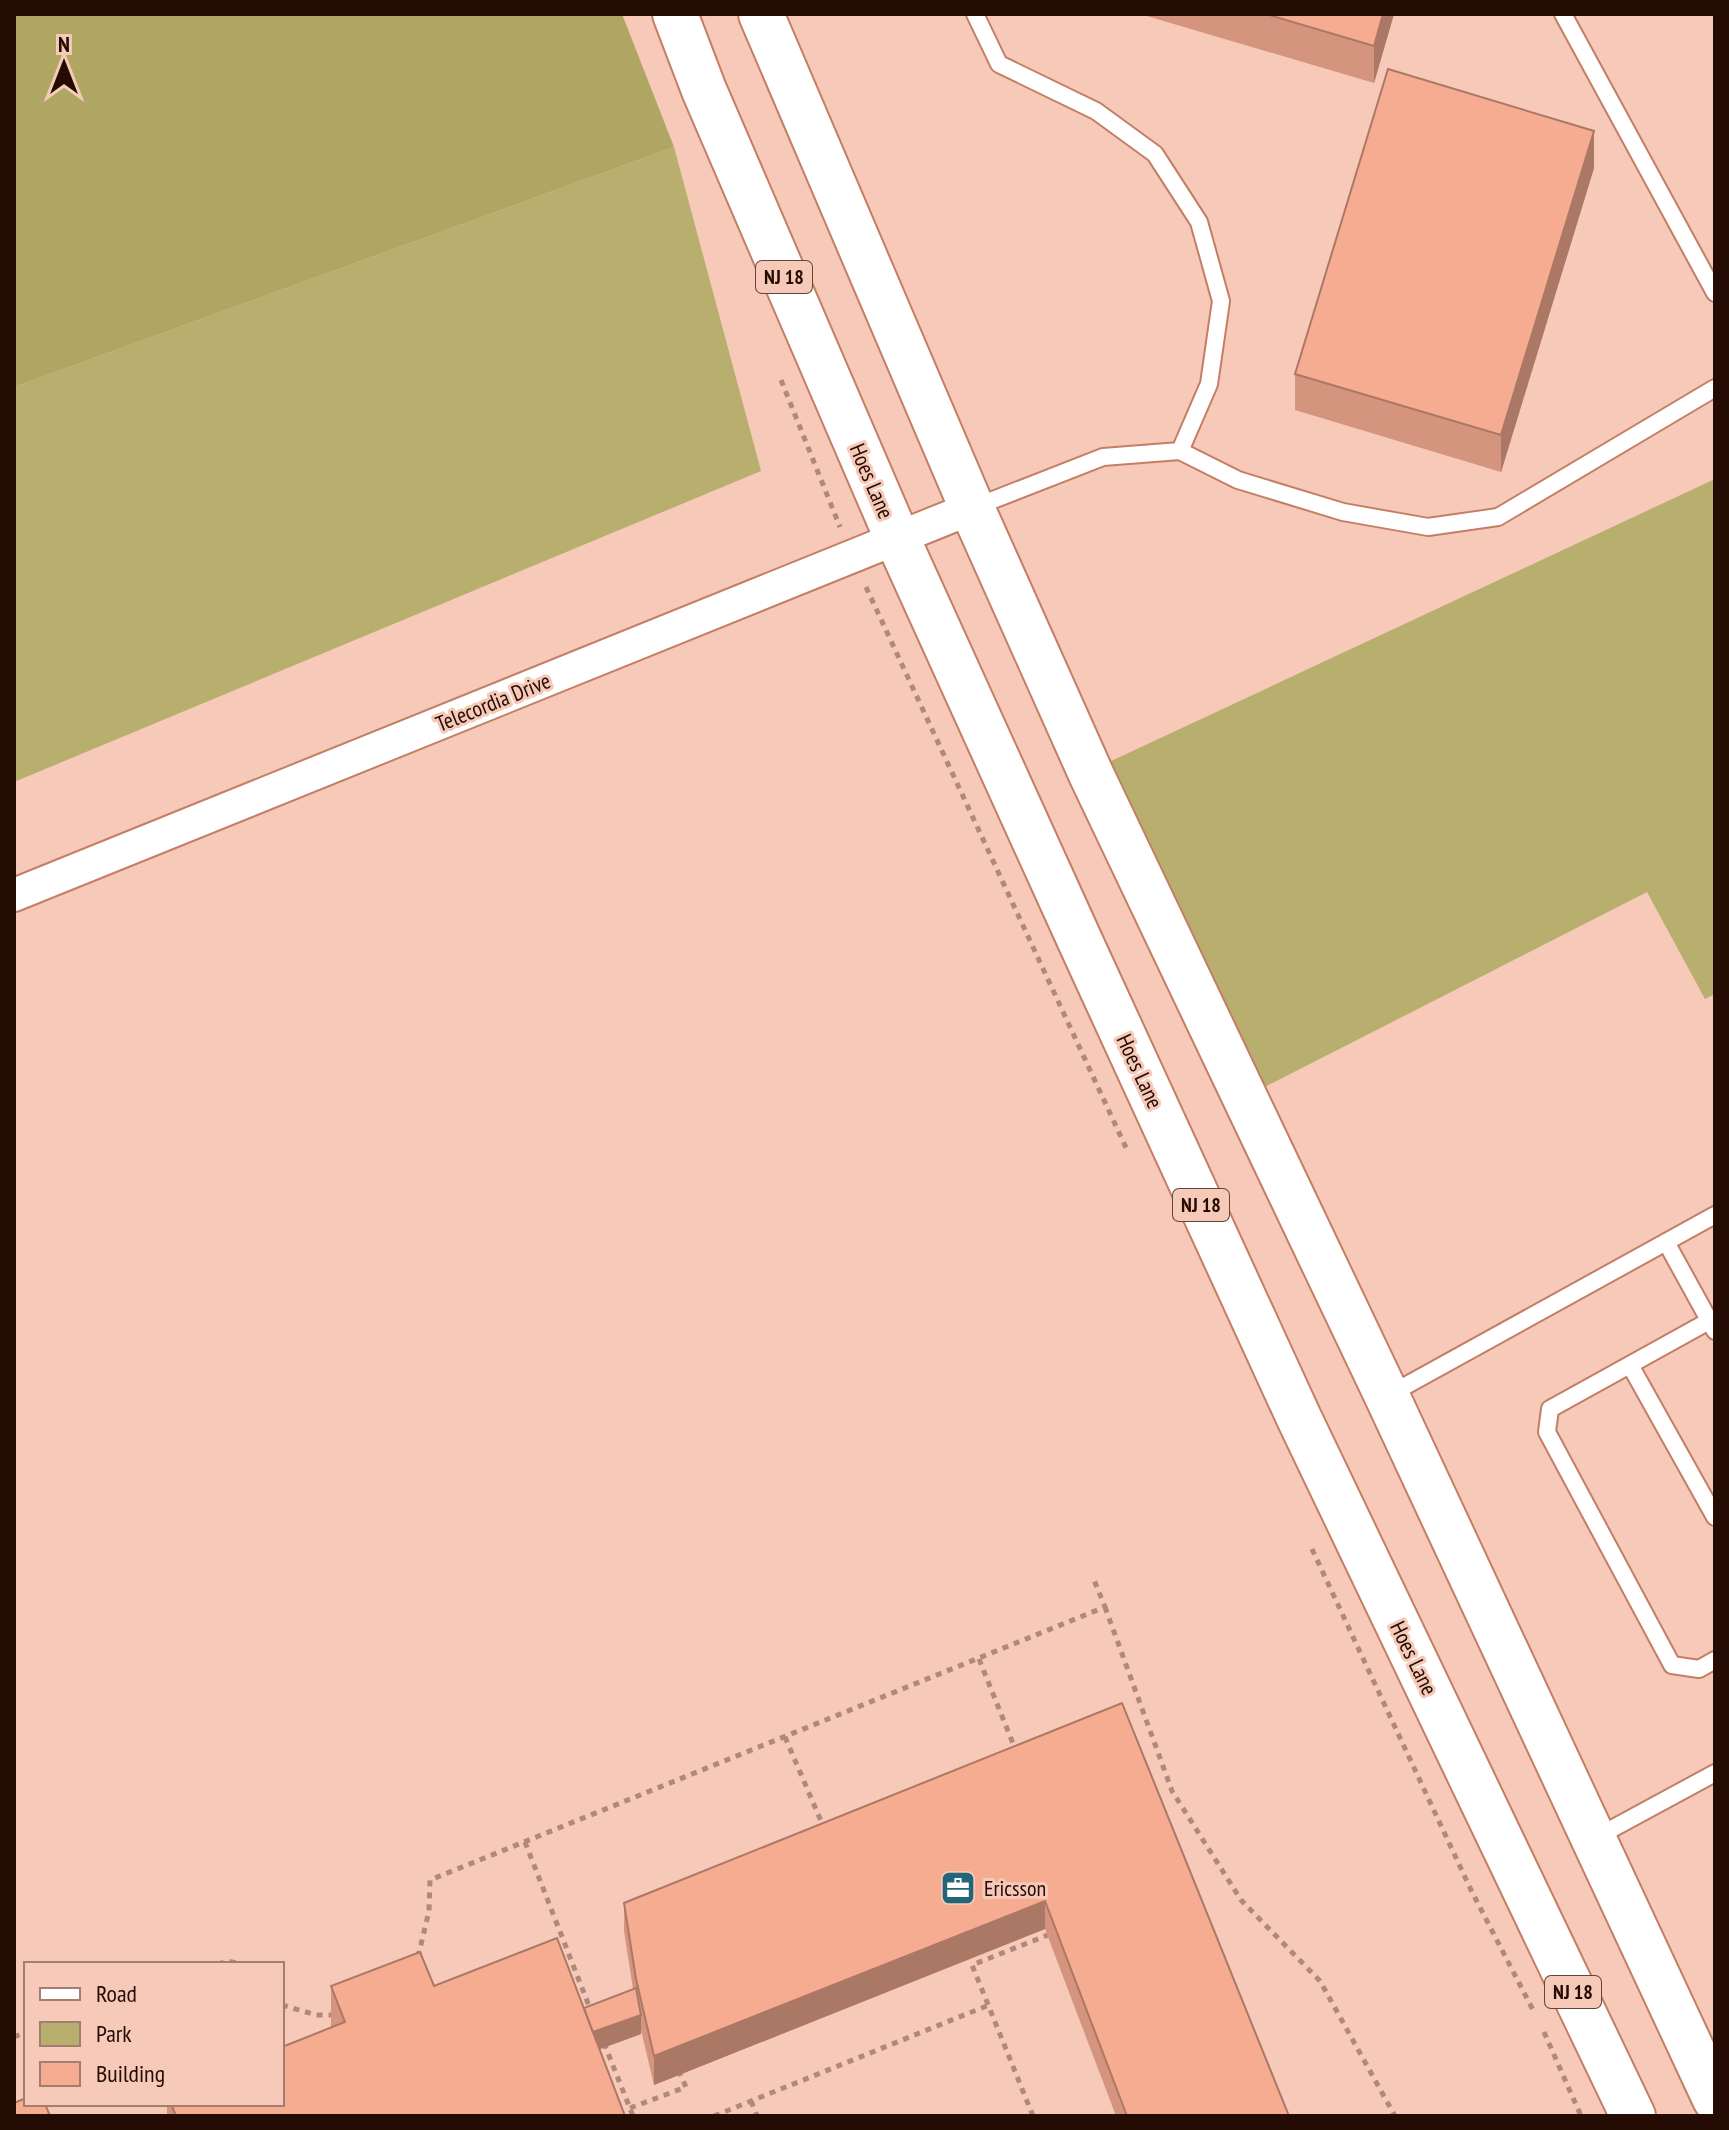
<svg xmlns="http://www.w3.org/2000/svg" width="1729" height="2130" font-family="'PT Sans Narrow',sans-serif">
  <rect width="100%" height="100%" fill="#f6c9b8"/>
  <g fill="#b8ae6d">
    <polygon points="674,147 761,471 14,782 14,387"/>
    <polygon points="1715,479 1715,994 1705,999 1647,892 1257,1091 1109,762"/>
  </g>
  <polygon fill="#b0a663" points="14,14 622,14 674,147 14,387"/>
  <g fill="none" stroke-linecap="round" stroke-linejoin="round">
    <g stroke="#c47e65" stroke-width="20">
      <g id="lane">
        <polyline points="975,14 999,64 1096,111 1155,154 1199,222 1221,301 1209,384 1180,451"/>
        <polyline points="1563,14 1715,293"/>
        <polyline points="975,507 1103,457 1180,451 1238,480 1343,512 1428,527 1498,517 1715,388"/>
        <polyline points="1666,1242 1715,1331"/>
        <polyline points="1709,1321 1550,1409 1547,1432 1672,1665 1699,1669 1715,1660"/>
        <polyline points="1630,1365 1715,1517"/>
        <polyline points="1387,1396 1715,1215"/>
        <polyline points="1595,1838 1715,1773"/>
      </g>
    </g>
    <g stroke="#c47e65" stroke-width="36">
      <polyline id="street" points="14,895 972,508"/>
    </g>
    <g stroke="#c47e65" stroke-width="48">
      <g id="highway">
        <polyline points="675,14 704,90 897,538 1080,941 1299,1418 1633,2116"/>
        <polyline points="761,14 972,508 1091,774 1387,1396 1715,2099"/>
      </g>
    </g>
    <g stroke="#af897b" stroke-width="5" stroke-dasharray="6 6" stroke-linecap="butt">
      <polyline points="781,380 840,527"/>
      <polyline points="866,587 1128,1152"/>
      <polyline points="1312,1549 1471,1890 1534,2012"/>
      <polyline points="1105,1607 1172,1791 1241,1900 1320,1981 1395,2116"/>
      <polyline points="979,1659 1016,1751"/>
      <polyline points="785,1737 824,1828"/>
      <polyline points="525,1842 591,2011"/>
      <polyline points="418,1957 429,1911 430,1880 1105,1607 1094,1580"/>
      <polyline points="218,1964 228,1961 241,1964"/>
      <polyline points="282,2005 316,2015 335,2015"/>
      <polyline points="1544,2032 1581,2116"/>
      <polyline points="14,2037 26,2032"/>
      <polyline points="604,2043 633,2116"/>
      <polyline points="751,2101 757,2116"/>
      <polyline points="630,2108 686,2087 680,2074"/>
      <polyline points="714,2116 989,2005"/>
      <polyline points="1033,2116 972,1965 1048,1935"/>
    </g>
    <use href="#lane" stroke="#fff" stroke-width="16"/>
    <use href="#street" stroke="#fff" stroke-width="32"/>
    <use href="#highway" stroke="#fff" stroke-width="44"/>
  </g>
  <g fill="#d4947d">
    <polygon points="1140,14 1394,14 1374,83"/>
    <polygon points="1594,168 1501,472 1295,410 1295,374"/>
    <polygon points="1122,1703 1289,2116 1116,2116 1045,1929 654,2085 641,2030 641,2034 600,2049 625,2116 167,2116 167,2104 282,2104 331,2027 331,1986 584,2008 633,1989 624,1931 624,1903"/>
  </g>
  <g fill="#ac7866">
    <polygon points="1383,14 1394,14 1374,83 1374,46"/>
    <polygon points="1594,131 1594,168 1501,472 1501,435"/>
    <polygon points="1045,1901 1045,1929 654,2085 654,2056"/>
    <polygon points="641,2015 641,2034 573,2059 573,2039"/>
  </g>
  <g fill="#f6ac91" stroke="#ac7866" stroke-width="2">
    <polygon points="1266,14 1383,14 1374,46"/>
    <polygon points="1388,69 1594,131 1501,435 1295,374"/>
    <polygon points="1122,1703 1289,2116 1127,2116 1045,1901 654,2056 636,1979 624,1903"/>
    <polygon points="557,1938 625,2116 176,2116 171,2104 282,2104 282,2047 345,2022 331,1986 420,1952 434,1986"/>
    <polygon points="636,1988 641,2015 593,2032 584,2008"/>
    <polygon points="26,2098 26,2104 45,2104 50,2116 14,2116 14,2103"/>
  </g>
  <defs>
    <g id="office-square" transform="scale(1.8)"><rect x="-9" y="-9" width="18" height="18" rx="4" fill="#246679" stroke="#f6c9b8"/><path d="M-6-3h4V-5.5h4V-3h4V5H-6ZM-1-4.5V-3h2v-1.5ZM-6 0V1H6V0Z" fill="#fff"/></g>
  </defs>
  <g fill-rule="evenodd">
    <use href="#office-square" x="958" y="1888"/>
  </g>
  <g text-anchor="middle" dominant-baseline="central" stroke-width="6" stroke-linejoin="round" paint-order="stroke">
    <g fill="#f6c9b8" stroke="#634439" stroke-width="2">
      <rect x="756" y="261" width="56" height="32" rx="6"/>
      <rect x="1173" y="1189" width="56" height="32" rx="6"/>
      <rect x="1545" y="1976" width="56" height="32" rx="6"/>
    </g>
    <g font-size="20" font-weight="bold" fill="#240b03">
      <text x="784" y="277">NJ 18</text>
      <text x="1201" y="1205">NJ 18</text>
      <text x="1573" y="1992">NJ 18</text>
    </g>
    <g font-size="22" fill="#240b03" stroke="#f6c9b8">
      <text transform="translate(872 481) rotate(67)">Hoes Lane</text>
      <text transform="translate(493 702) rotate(-22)">Telecordia Drive</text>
      <text transform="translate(1140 1071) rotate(65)">Hoes Lane</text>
      <text transform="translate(1414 1658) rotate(64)">Hoes Lane</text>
    </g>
    <g font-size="22" fill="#240b03" stroke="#f6c9b8" text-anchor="start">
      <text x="984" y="1888">Ericsson</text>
    </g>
  </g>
  <rect width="1729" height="2130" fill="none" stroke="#240b03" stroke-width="32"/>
  <rect x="24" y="1962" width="260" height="144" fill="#f6c9b8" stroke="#a27d70" stroke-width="2"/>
  <rect x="40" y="1988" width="40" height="12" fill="#ffffff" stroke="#a27d70" stroke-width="2"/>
  <text x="96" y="2002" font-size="24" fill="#240b03">Road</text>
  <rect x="40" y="2022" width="40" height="24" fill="#b8ae6d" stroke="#a27d70" stroke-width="2"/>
  <text x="96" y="2042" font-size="24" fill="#240b03">Park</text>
  <rect x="40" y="2062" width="40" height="24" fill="#f6ac91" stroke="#a27d70" stroke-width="2"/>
  <text x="96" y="2082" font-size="24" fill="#240b03">Building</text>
  <g transform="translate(64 64)" stroke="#f6c9b8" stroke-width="6" paint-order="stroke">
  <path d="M0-6L14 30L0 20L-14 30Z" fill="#240b03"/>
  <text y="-12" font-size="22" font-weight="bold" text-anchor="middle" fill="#240b03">N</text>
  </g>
</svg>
